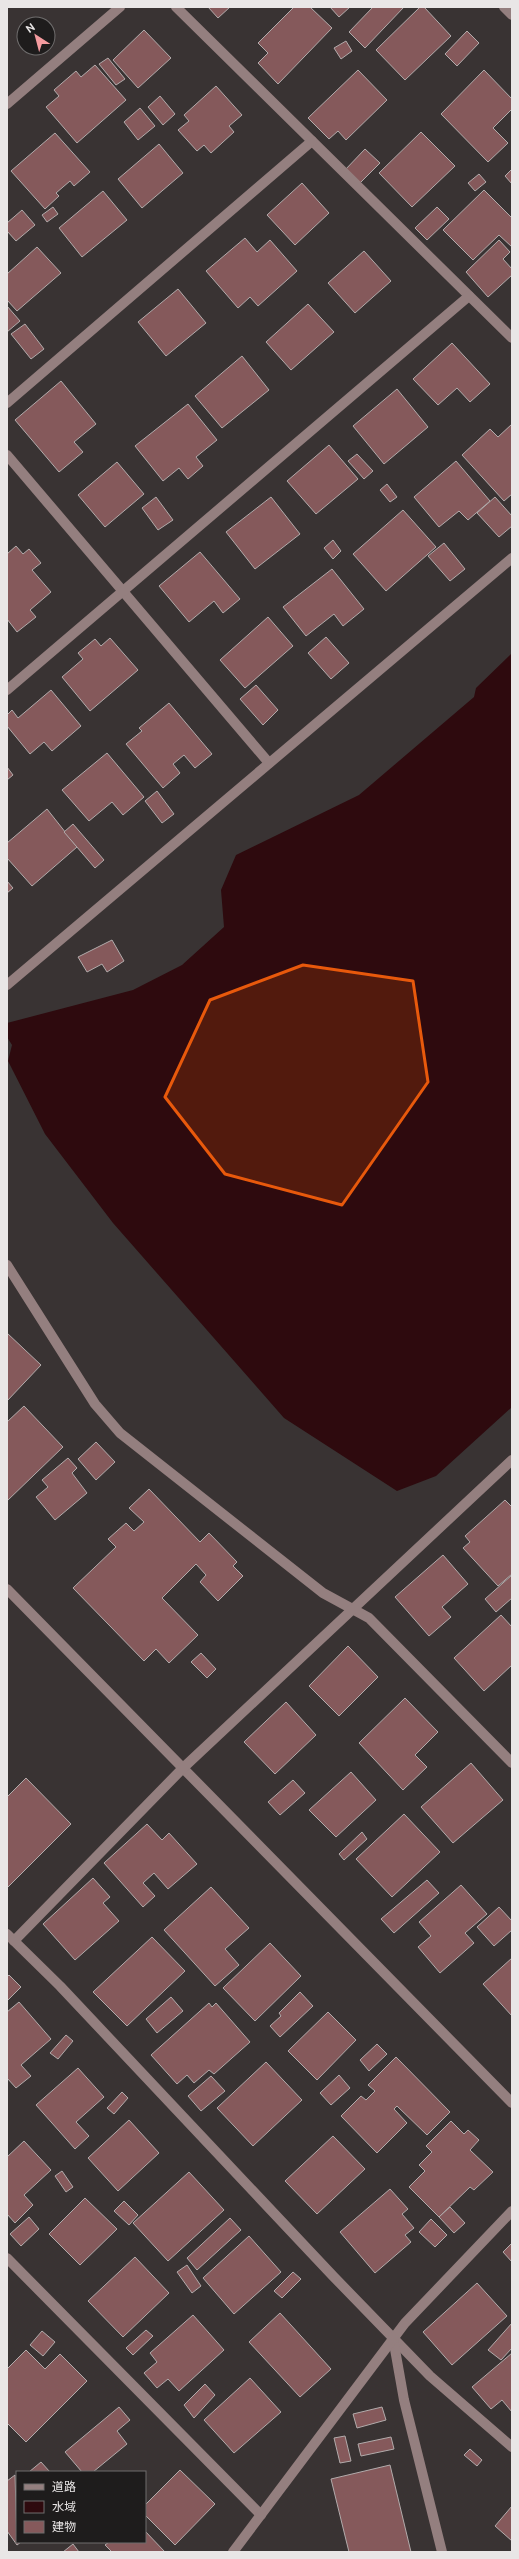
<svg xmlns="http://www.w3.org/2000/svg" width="519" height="2559" font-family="Ubuntu,'Noto Sans JP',sans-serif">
  <rect width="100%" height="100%" fill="#393333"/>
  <polygon fill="#2e0a0e" points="512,653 512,1407 436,1476 397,1491 284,1418 113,1223 45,1134 8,1061 12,1045 7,1037 7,1023 133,990 182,965 224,927 221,890 236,855 359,795 474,697 476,688"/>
  <g fill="#85595b" stroke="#b2abab">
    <polygon points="208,7 230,7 218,18"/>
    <polygon points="294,7 310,7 332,28 278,84 258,63 268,53 258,43"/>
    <polygon points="330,7 350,7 339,17"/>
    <polygon points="373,7 404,7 365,48 349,32"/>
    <polygon points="420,7 424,7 451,36 405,80 376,50"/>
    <polygon points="144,30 171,58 138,88 113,60"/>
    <polygon points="467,31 479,43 457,66 445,54"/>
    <polygon points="346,41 352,51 341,59 334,48"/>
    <polygon points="108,58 125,79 116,85 99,64"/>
    <polygon points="95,65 126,100 77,143 46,107 59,96 54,90 76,71 81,77"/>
    <polygon points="358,70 387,100 346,140 338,131 329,139 308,118"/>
    <polygon points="484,70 512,99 512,109 493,128 508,143 488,162 441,114"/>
    <polygon points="216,86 242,115 229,126 234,132 211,153 204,145 197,151 178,130 189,121 184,115"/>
    <polygon points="160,96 175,114 163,125 148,107"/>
    <polygon points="140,108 155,126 138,140 124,122"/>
    <polygon points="421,132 455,166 412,207 379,173"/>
    <polygon points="55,133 90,172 74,186 70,181 56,193 59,196 45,209 11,171"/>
    <polygon points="159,144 183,173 142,208 118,179"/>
    <polygon points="365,149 380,163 358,185 344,171"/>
    <polygon points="512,169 512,184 505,176"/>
    <polygon points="479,174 486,182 475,191 468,183"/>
    <polygon points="302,183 329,213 295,245 267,215"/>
    <polygon points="484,190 512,218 512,247 499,235 473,260 443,230"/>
    <polygon points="103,191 127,220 82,257 59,228"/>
    <polygon points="53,207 58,214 47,222 42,215"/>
    <polygon points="437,207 449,219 427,240 415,228"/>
    <polygon points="22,210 35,225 16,241 7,231 7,223"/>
    <polygon points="245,238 257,252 270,240 297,271 258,306 250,297 238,308 206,271"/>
    <polygon points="499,240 510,252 503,259 512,269 512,275 488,297 466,272"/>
    <polygon points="37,247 61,273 17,311 7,300 7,274"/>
    <polygon points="364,251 391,281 355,313 328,283"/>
    <polygon points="178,289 206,323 166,356 138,322"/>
    <polygon points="308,304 334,332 291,370 266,342"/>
    <polygon points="7,306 20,321 7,332"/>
    <polygon points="25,324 44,349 31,359 11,334"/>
    <polygon points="452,343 490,384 470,402 457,388 438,405 413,379"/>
    <polygon points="242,356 269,390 222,428 195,396"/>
    <polygon points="61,381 96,424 74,442 83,452 59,472 15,420"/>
    <polygon points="397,389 428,427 384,464 353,426"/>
    <polygon points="188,404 217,440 196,457 203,466 188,479 179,468 163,481 135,446"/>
    <polygon points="512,424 512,494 504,501 462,455 490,429 498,437"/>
    <polygon points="329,445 358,479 316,514 287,481"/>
    <polygon points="357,454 373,471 364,479 348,461"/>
    <polygon points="456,461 490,501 468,520 459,511 439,527 414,497"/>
    <polygon points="117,462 144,494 105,527 78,495"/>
    <polygon points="387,484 397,497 390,502 380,490"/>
    <polygon points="156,497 173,520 158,530 142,508"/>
    <polygon points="271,497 300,534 255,569 226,532"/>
    <polygon points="495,497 512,516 512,526 499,537 477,513"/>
    <polygon points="403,510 436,547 386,591 353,554"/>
    <polygon points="333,540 341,551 333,559 324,548"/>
    <polygon points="444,543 465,569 450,581 428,556"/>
    <polygon points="16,546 23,554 29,549 41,563 32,570 51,592 30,610 36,617 17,632 7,619 7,554"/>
    <polygon points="200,552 240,599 223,613 214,601 189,622 159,586"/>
    <polygon points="332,569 364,609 343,626 334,614 306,636 283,607"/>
    <polygon points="268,617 293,646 245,688 220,660"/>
    <polygon points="326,637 349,663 331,679 308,653"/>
    <polygon points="110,638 138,670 90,711 62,677 83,659 78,653 95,639 101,646"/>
    <polygon points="256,685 278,710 263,725 240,699"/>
    <polygon points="51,690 81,726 52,751 44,742 30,754 7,726 7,715 12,710 18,718"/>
    <polygon points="169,703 212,754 195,768 184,755 173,764 180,773 163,788 126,744 142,731 139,728"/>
    <polygon points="107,753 144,797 123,815 112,802 89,821 62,790"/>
    <polygon points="7,767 13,775 7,780"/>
    <polygon points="157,791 174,814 162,823 145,801"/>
    <polygon points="47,809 77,847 32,886 7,858 7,843"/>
    <polygon points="73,824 104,860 95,868 64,832"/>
    <polygon points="7,881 13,888 7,893"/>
    <polygon points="112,940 124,961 107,972 102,964 87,972 78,957"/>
    <polygon points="7,1333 41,1365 7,1401"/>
    <polygon points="24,1406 63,1447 7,1501 7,1422"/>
    <polygon points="96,1442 115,1462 96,1480 78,1459"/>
    <polygon points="68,1458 77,1468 72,1473 87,1493 55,1520 36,1497 48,1487 42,1480"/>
    <polygon points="149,1489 200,1542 209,1533 237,1562 233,1566 243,1576 218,1601 200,1582 206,1575 196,1564 162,1598 198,1635 169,1663 156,1649 144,1661 73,1588 116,1547 108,1539 126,1523 134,1531 144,1522 129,1508"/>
    <polygon points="505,1500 512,1507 512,1574 498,1586 463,1548 470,1542 465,1536"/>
    <polygon points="443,1555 468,1584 442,1607 451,1617 429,1636 395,1597"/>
    <polygon points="512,1575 512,1598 496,1612 485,1599"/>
    <polygon points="501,1615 512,1627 512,1665 484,1691 454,1658"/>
    <polygon points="348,1646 378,1677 339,1716 309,1686"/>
    <polygon points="201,1653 216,1669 207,1678 191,1662"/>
    <polygon points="405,1698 438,1732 415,1755 427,1767 403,1790 359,1743"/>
    <polygon points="286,1702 316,1735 275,1774 244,1742"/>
    <polygon points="471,1763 503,1800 453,1843 421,1807"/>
    <polygon points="351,1772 376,1800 336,1837 309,1810"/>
    <polygon points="26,1778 71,1824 7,1888 7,1797"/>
    <polygon points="293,1780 305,1793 280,1815 268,1802"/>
    <polygon points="404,1814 440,1852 392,1897 356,1859"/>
    <polygon points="147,1824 162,1840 169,1833 197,1864 168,1889 154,1873 143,1883 155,1896 143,1907 104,1863"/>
    <polygon points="362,1832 367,1839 344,1860 339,1854"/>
    <polygon points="93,1878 110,1897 103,1903 119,1921 75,1960 43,1924"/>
    <polygon points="427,1880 439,1893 394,1933 381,1919"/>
    <polygon points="461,1885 487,1914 465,1933 474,1943 440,1973 418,1947 431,1936 419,1922"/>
    <polygon points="211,1887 249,1928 225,1949 239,1965 215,1986 164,1930"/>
    <polygon points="499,1907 512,1921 512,1930 494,1946 477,1927"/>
    <polygon points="152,1937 185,1971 127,2026 93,1992"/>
    <polygon points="270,1943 301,1976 255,2021 223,1988"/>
    <polygon points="512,1958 512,2016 483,1984"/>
    <polygon points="9,1975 21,1987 7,2001 7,1977"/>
    <polygon points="300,1992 313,2006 280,2037 270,2026 281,2016 279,2013"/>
    <polygon points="171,1997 183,2011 157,2033 146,2019"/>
    <polygon points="19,2002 51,2039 21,2065 31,2076 16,2088 7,2078 7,2012"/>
    <polygon points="209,2003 212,2007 216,2003 250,2042 214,2074 209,2070 194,2083 187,2075 177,2084 151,2055"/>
    <polygon points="328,2012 356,2040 317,2080 288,2051"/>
    <polygon points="66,2035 73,2041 58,2059 50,2053"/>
    <polygon points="377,2044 387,2054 369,2071 360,2060"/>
    <polygon points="396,2057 450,2112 427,2135 397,2106 394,2109 407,2123 377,2153 341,2116 361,2096 366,2100 375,2091 368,2085"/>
    <polygon points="266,2062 302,2100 253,2146 217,2108"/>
    <polygon points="78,2068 104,2097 76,2122 89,2136 75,2149 36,2105"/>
    <polygon points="339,2075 350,2088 331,2105 320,2093"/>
    <polygon points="211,2076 225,2091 201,2111 188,2096"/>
    <polygon points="122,2092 128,2098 114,2114 107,2108"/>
    <polygon points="129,2120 159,2153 118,2191 88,2158"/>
    <polygon points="451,2121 464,2134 468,2130 479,2140 470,2150 493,2172 474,2190 470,2187 439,2217 409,2187 425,2171 419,2165 432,2152 426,2146"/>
    <polygon points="333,2136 365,2169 317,2214 285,2181"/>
    <polygon points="24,2141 51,2170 24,2195 33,2205 15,2223 7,2214 7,2157"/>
    <polygon points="62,2171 73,2187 66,2192 55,2176"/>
    <polygon points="189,2172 224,2210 168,2261 133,2223"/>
    <polygon points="390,2189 408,2209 402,2214 414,2228 405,2235 411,2242 375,2273 340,2232"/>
    <polygon points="85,2198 117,2229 80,2265 49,2234"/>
    <polygon points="124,2201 138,2215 129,2225 114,2211"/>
    <polygon points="450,2207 465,2223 454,2233 439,2217"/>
    <polygon points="29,2217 39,2229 21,2246 10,2234"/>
    <polygon points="230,2218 241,2230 197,2270 187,2258"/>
    <polygon points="431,2219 447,2235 435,2247 419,2232"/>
    <polygon points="249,2236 281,2272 234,2314 203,2278"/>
    <polygon points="512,2243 512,2262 503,2252"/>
    <polygon points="135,2257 169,2293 123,2337 88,2301"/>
    <polygon points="187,2265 201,2286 192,2293 177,2272"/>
    <polygon points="293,2272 301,2279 282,2298 274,2291"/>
    <polygon points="477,2283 507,2316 452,2365 423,2332"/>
    <polygon points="280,2313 331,2369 300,2397 249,2342"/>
    <polygon points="193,2315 224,2350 179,2391 168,2379 157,2388 144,2373 157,2362 150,2353"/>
    <polygon points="512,2323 512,2348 501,2360 488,2350"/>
    <polygon points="146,2330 153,2336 133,2355 126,2348"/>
    <polygon points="42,2331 55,2342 43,2356 30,2345"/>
    <polygon points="26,2350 45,2369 60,2354 87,2381 26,2442 7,2423 7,2369"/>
    <polygon points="512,2353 512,2412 502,2400 491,2409 472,2387"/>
    <polygon points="250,2378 281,2412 234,2453 204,2420"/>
    <polygon points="205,2384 215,2395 194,2418 184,2405"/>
    <polygon points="119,2407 130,2420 117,2431 127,2444 93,2472 82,2472 65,2452"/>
    <polygon points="382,2407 386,2420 357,2428 353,2414"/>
    <polygon points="345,2436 351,2461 340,2463 334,2438"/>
    <polygon points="391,2437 394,2449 361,2456 358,2444"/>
    <polygon points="470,2449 482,2460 477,2466 464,2455"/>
    <polygon points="41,2462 50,2472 29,2472"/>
    <polygon points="390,2465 411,2552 349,2552 331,2479"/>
    <polygon points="180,2470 215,2504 175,2545 145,2515 145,2505"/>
    <polygon points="15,2475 17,2542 21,2542 17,2545 7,2531 7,2481"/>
    <polygon points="512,2506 512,2541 495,2526"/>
    <polygon points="145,2531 165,2552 112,2552 105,2545 109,2542 145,2542"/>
    <polygon points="73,2544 79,2552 63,2552"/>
  </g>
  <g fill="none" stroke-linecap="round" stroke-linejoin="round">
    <g stroke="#947f7f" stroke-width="10">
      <polyline points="176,7 512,338"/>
      <polyline points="504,7 512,15"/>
      <polyline points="7,104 120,7"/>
      <polyline points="7,403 312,141"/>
      <polyline points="7,455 269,763"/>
      <polyline points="7,690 469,296"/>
      <polyline points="7,985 512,558"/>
      <polyline points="7,1265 95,1404 120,1433 323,1593 369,1618 512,1763"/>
      <polyline points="7,1589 512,2103"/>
      <polyline points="7,1934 60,1986 333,2276 430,2376 512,2447"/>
      <polyline points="14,1941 183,1768 512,1460"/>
      <polyline points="7,2258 261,2515"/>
      <polyline points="393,2338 404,2400 442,2552"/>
      <polyline points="233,2552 405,2323 512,2211"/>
    </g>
  </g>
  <path fill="#e8590c" fill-opacity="0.2" stroke="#e8590c" stroke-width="3" stroke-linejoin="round" d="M303,965L413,981L428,1082L342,1205L225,1174L165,1097L210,1000Z"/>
  <rect width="519" height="2559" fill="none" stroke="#e9e6e6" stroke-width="16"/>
  <rect x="16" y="2471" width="130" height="72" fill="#1e1c1c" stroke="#6f6d6d"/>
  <rect x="24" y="2484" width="20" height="6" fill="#947f7f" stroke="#6f6d6d"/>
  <text x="52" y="2491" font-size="12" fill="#e9e6e6">道路</text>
  <rect x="24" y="2501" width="20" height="12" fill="#2e0a0e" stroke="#6f6d6d"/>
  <text x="52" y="2511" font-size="12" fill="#e9e6e6">水域</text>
  <rect x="24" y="2521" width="20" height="12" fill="#85595b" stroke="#6f6d6d"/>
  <text x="52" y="2531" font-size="12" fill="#e9e6e6">建物</text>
  <g transform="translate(36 36) rotate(324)"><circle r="19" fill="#1e1c1c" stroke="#6f6d6d"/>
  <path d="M0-3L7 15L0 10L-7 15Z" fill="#f49b9f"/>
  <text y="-6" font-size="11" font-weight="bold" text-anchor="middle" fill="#e9e6e6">N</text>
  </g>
</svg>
